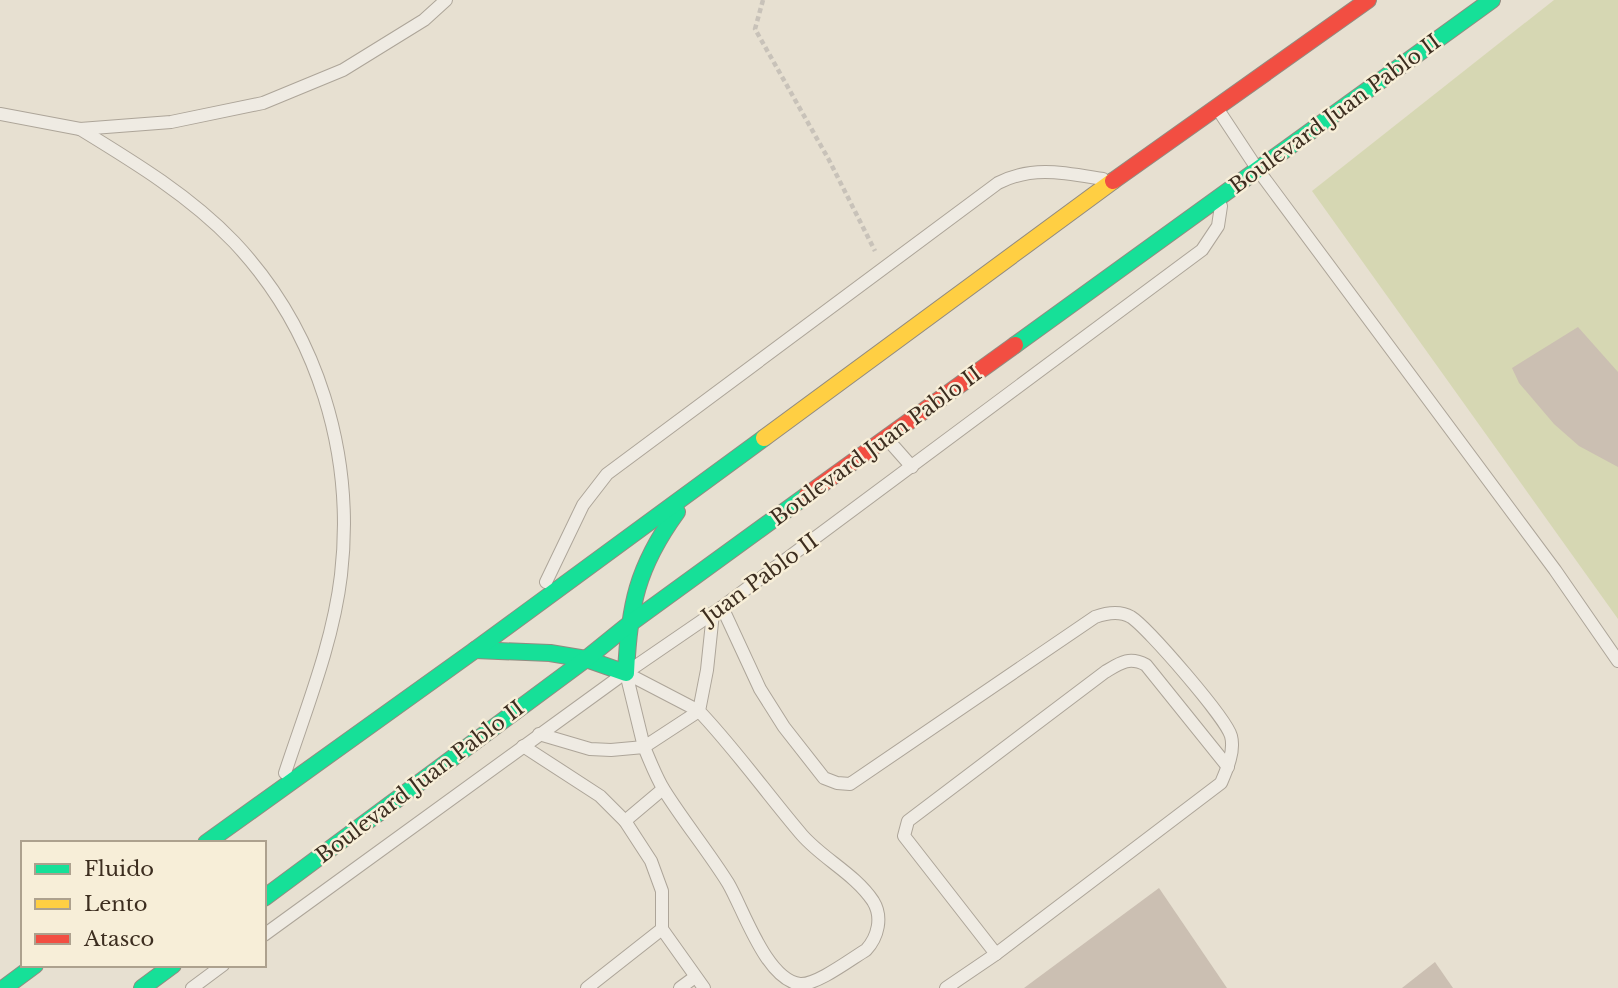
<svg xmlns="http://www.w3.org/2000/svg" width="1618" height="988" font-family="'Libre Baskerville',serif">
  <rect width="100%" height="100%" fill="#e7e0d1"/>
  <polygon fill="#d6d7b3" points="1554,0 1618,0 1618,619 1312,191"/>
  <g fill="#cbbfb2">
    <polygon points="1578,327 1618,372 1618,467 1579,446 1554,424 1519,383 1512,368"/>
    <polygon points="1159,888 1227,988 1024,988"/>
    <polygon points="1435,962 1453,988 1402,988"/>
  </g>
  <g fill="none" stroke-linecap="round" stroke-linejoin="round">
    <g stroke="#ada599" stroke-width="14">
      <g id="lane">
        <polyline points="1219,111 1258,170 1555,570 1618,661"/>
        <polyline points="0,114 80,129 171,122 263,103 343,70 424,20 446,0"/>
        <path d="M80,129C134,162 190,196 234,242C318,331 355,454 341,575C333,643 306,709 285,773"/>
        <polyline points="889,441 912,467"/>
        <path d="M546,582L583,505L607,474L998,183C1033,165 1066,173 1103,179"/>
        <path d="M722,607L760,689L784,727L824,778L837,783L850,784L1095,617C1106,613 1119,610 1131,617C1147,627 1226,718 1231,736C1235,751 1227,769 1221,783L996,954L946,988"/>
        <polyline points="633,668 722,607 1202,250 1218,226 1221,206"/>
        <polygon points="626,673 699,711 644,747"/>
        <path d="M539,734L590,749L611,750L644,747C650,761 656,777 664,790C684,822 708,851 728,883C743,908 766,980 800,984C817,985 851,959 866,950C878,937 883,917 873,901C855,874 823,859 802,835C767,794 736,750 699,711L707,670L713,613"/>
        <polyline points="523,746 600,796 625,821 651,861 662,891 662,929 587,988"/>
        <polyline points="625,821 663,789"/>
        <polyline points="662,929 704,988"/>
        <polyline points="264,935 618,678"/>
        <path d="M996,954L904,836L908,821L1105,672C1120,663 1129,656 1146,665L1228,767"/>
        <polyline points="192,988 223,965"/>
        <polyline points="680,988 695,977"/>
      </g>
    </g>
    <g stroke="#928b80" stroke-width="18">
      <g id="fast">
        <polyline points="1015,345 1492,0"/>
        <path d="M475,650L550,653L586,659L626,673C629,606 637,567 677,512"/>
        <polyline points="206,843 475,650 764,438"/>
        <polyline points="264,898 586,659 628,625 807,495"/>
        <polyline points="4,988 35,965"/>
        <polyline points="142,988 173,965"/>
      </g>
    </g>
    <g stroke="#928b80" stroke-width="18">
      <polyline id="slow" points="764,438 1113,181"/>
    </g>
    <g stroke="#928b80" stroke-width="18">
      <g id="jam">
        <polyline points="1113,181 1368,0"/>
        <polyline points="807,495 1015,345"/>
      </g>
    </g>
    <polyline stroke="#c8c2b9" stroke-width="4.5" stroke-dasharray="5 3.5" stroke-linecap="butt" points="763,0 755,29 829,160 875,251"/>
    <use href="#lane" stroke="#efebe3" stroke-width="12"/>
    <use href="#fast" stroke="#16e098" stroke-width="16"/>
    <use href="#slow" stroke="#ffcf43" stroke-width="16"/>
    <use href="#jam" stroke="#f24e42" stroke-width="16"/>
  </g>
  <g text-anchor="middle" dominant-baseline="central" stroke-width="5" stroke-linejoin="round" paint-order="stroke">
    <g font-size="21" fill="#3d2e20" stroke="#f7eed8">
      <text transform="translate(1335 114) rotate(-36)">Boulevard Juan Pablo II</text>
      <text transform="translate(876 446) rotate(-36)">Boulevard Juan Pablo II</text>
      <text transform="translate(760 579) rotate(-36)">Juan Pablo II</text>
      <text transform="translate(420 782) rotate(-37)">Boulevard Juan Pablo II</text>
    </g>
  </g>
  <rect x="21" y="841" width="245" height="126" fill="#f7eed8" stroke="#ada18e" stroke-width="2"/>
  <rect x="35" y="864" width="35" height="10" fill="#16e098" stroke="#ada18e" stroke-width="2"/>
  <text x="84" y="876" font-size="21" fill="#3d2e20">Fluido</text>
  <rect x="35" y="899" width="35" height="10" fill="#ffcf43" stroke="#ada18e" stroke-width="2"/>
  <text x="84" y="911" font-size="21" fill="#3d2e20">Lento</text>
  <rect x="35" y="934" width="35" height="10" fill="#f24e42" stroke="#ada18e" stroke-width="2"/>
  <text x="84" y="946" font-size="21" fill="#3d2e20">Atasco</text>
</svg>
